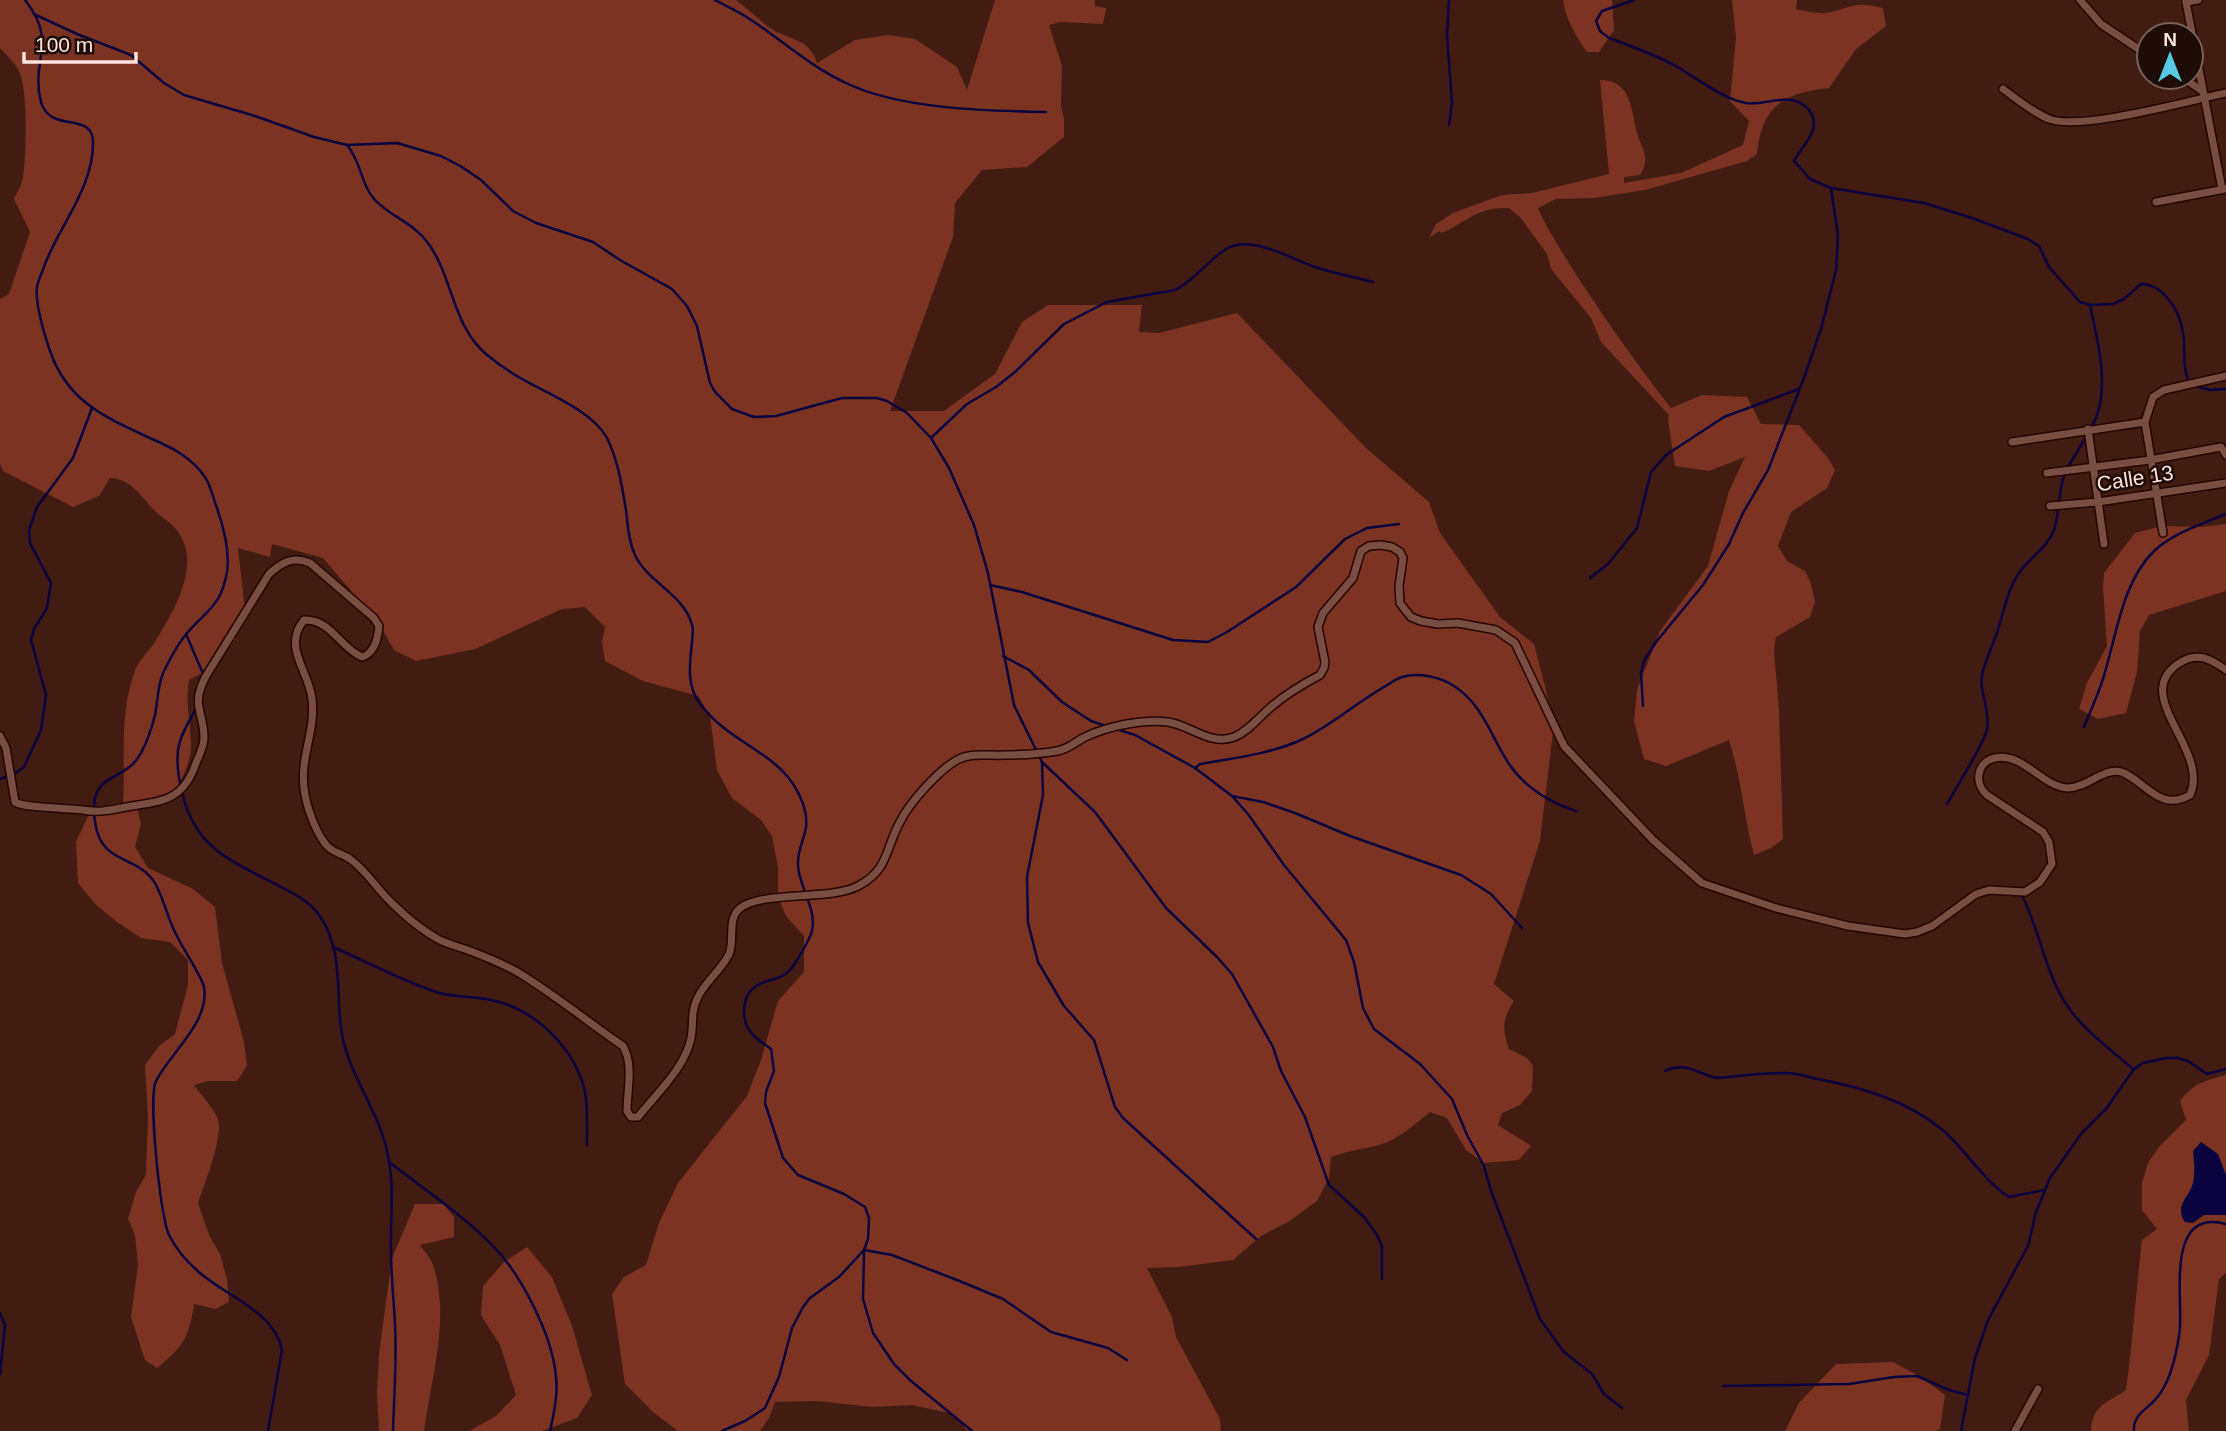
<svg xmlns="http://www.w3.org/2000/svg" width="2226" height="1431" font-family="Arial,sans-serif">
  <rect width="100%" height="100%" fill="#421c12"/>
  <g fill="#7c3321">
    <path d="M0,0H736C748,9 758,19 770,28C788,40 810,38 817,63L855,40L888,35L915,39L957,67L967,90L995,0H1095V6L1106,8L1103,24L1060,22L1049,25L1062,66L1061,106L1064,119V137L1027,167L982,170L955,203L953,237L890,411H944L995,374L1022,322L1048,305H1142L1139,332L1159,333L1237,313L1365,447L1429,502L1440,533L1500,617L1534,644L1546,690L1553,732L1540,841L1494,984L1514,1001C1502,1020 1502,1027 1509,1049L1527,1058L1533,1066L1532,1091L1520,1105L1502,1113L1498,1125L1531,1146L1519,1160L1484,1163L1466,1150L1447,1118L1430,1112C1414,1125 1399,1139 1379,1145C1363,1149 1347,1151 1331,1157L1329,1178L1317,1201L1288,1222L1261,1236L1233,1260L1179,1267L1147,1268L1172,1317L1176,1337L1220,1419L1221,1431H967L954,1414L912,1405L872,1407L818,1401L775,1402L769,1418L760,1431H678L653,1412L625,1384L612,1294L624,1277L646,1265L659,1223L678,1183L747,1096L761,1060L778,1001L804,972V936L786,916L778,897V867L772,836L761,820L732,798L717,770L710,716L698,696L643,681L605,661L602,642L605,627L585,607L562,609L475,649L416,661L394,650L378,622L323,558L272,544L270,557L238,548L245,610L235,640L214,667L189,680C185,705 191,722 191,746C191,766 178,785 169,802L137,808L141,824L135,847L148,868L193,889L215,907L222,963L244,1042L247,1066L237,1081H208L194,1085C201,1095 212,1106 217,1117C225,1134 204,1185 198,1203L209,1235L220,1254L227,1279L229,1302L215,1309L194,1304C189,1338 183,1347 157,1368L145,1360L131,1317L138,1265L135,1235L128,1219L136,1192L146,1175L148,1117L145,1065L159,1046L175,1034L188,985V960L170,942L141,938L117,922L95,904L78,883L76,842L93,806H123C126,760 118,714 136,668C140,659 149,651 155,642C173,612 204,563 176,529C170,522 161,517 155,511C141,497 132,479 110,478L99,496L73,507L3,471L0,464V299L9,294L30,232L14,199C17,192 21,186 23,178C26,158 28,92 20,74C16,63 7,56 0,48Z"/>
    <path d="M1563,0H1612L1614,30L1599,52H1587C1575,35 1566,20 1563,0Z"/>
    <path d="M1732,0H1797L1796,9C1805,11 1817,14 1825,13C1851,9 1852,0 1883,8L1886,26L1856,49L1829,88C1783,93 1762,106 1757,154L1747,161L1645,190L1594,198L1556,199L1538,208C1549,233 1564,255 1579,279C1608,323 1638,366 1671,408L1702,395L1747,397L1761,424L1799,425L1828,458L1835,470L1827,488L1791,512L1778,546L1787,561L1805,571L1811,584L1815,602L1810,617L1776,637L1774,651L1779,710L1783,839L1771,848L1754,855C1744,817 1741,777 1729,740L1666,766L1644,759L1634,721L1637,690L1660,631L1708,566L1729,491L1745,457L1709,471L1675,466L1668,420L1669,415L1601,342L1591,318L1551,269L1547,254L1520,217L1509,208C1477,207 1468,221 1442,233L1439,231L1429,238L1436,224L1453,213L1502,195L1532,193L1609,174L1600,80C1632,80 1631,110 1637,133C1642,150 1651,157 1640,175L1624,177V183L1681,173L1743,145L1749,121L1730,101L1736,37Z"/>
    <polygon points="2226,524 2226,591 2149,615 2140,631 2137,672 2126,713 2098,719 2079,709 2087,683 2107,646 2103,587 2104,573 2135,533 2162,526 2201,527"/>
    <path d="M2226,1075V1273L2219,1279L2209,1355L2186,1400L2189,1431H2091C2092,1405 2107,1403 2126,1390C2133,1340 2136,1290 2142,1240L2157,1229L2142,1210V1183L2148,1163L2159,1147L2186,1120L2180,1101C2192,1084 2206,1080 2226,1075Z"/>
    <path d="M415,1204H443L454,1217V1237L420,1245C425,1252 432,1260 434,1268C450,1319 431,1380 424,1431H379L377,1394L379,1354L392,1258Z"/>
    <polygon points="527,1247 552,1277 572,1326 592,1395 577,1418 542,1431 469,1431 496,1416 516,1395 500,1345 481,1315 483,1286 504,1262"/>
    <polygon points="1893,1362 1919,1376 1945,1395 1940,1429 1936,1431 1785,1431 1799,1403 1836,1364"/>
  </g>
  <path fill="#0b0340" d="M2201,1142L2218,1154L2226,1175V1215H2204L2193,1223L2185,1222C2175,1207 2186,1200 2192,1186C2196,1175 2194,1162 2193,1151Z"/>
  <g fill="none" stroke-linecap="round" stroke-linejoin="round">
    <g stroke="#0b0340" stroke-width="2.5">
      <path d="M25,0C59,43 30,60 41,102C50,134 93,111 93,142C94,186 60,225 45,264C43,271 38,280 37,287C35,303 45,336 50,351C68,403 107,418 152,439C173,448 192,458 205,477C211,486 213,498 217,508C224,528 230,550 227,572C221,606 208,609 188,632C179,642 172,655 166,667C158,681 158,699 155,715C152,727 147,742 141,753C124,785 87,769 95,822C101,866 137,854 155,883C164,899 168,920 177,936C183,949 201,975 204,987C210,1022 170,1053 156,1081C148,1096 160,1216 169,1235C176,1249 188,1263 200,1273C226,1296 275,1312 282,1350L268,1431"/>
      <path d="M715,0C726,6 738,11 748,18C781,39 809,66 846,83C899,109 987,111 1046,112"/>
      <path d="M1634,0L1602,11L1596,21L1600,31L1609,38C1631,46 1653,54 1674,65C1694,76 1724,100 1746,103C1767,106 1791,90 1808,109C1825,128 1801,146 1794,161L1810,179L1831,188L1924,203L1972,218L2028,239L2039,246L2049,267L2080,302L2090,305L2113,304L2124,299L2141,284C2162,284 2178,308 2182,328C2187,347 2181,365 2189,382"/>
      <polyline points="36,15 77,34 131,55 164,83 184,95 255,116 314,137 347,145 397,143 441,156 462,167 481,180 513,211 536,223 593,242 620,260 672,289 687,306 697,326 710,383 715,392 732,409 754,417 776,416 842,398 877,398 887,401 907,413 931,438 949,468 974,525 988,573 1014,705 1042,762 1095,812 1166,908 1217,957 1232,974 1273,1047 1281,1071 1305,1117 1329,1185 1364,1217 1377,1235 1382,1246 1382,1279"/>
      <polyline points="1449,125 1452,103 1447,35 1449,0"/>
      <path d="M347,145C361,161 361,185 375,200C391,217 414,223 428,243C453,277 452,325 486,354C493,360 501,366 509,371C536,390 590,407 607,438C618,460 622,486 626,510C628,525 628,540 635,555C648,583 684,594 692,625C694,630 692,636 692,642C690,663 686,684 699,702C730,747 785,751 803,804C813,833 797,841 798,865C799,888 817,908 812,931C810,939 795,965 789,971C781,980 768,979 758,985C741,994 740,1021 753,1035C758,1040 766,1045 771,1049L774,1071L766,1092L765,1103L783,1158L798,1175L844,1194L865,1207L869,1218L868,1239L864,1250L863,1299L873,1333L894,1364L911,1381L972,1431"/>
      <path d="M2090,305C2098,343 2112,392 2091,428"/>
      <polyline points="2195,386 2210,390 2226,389"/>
      <path d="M932,437L967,404L996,387L1015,372L1064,324L1107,302L1175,290C1195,280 1207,261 1226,249C1252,234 1291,259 1315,267C1333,273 1354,277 1373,282"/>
      <polyline points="2068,467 2086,437"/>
      <polyline points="1590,578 1608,564 1637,528 1651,472 1666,455 1724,417 1799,389"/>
      <polyline points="990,585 1022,592 1173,640 1208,642 1227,632 1296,587 1345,539 1367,528 1399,524"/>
      <polyline points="186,634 204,676"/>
      <polyline points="1003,656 1029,670 1062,702 1091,721 1106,726"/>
      <polyline points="1643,706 1641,673 1644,661 1656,642 1703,585 1729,544 1743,513 1768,470 1804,378 1821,329 1836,270 1838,236 1831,188"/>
      <path d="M196,709C178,739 173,751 181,788C194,850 231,860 281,887C295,894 310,902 319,915C343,948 336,990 341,1028C346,1071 378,1109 387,1151C395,1184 390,1218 391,1251C391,1276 394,1301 395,1325C397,1360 394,1396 393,1431"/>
      <path d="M2084,727C2090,712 2097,697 2102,682C2116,640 2121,583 2154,551C2173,533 2202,524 2226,514"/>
      <polyline points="1116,729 1135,735 1195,768 1232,796 1248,814 1284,865 1346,940 1354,962 1363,1008 1374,1029 1420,1064 1452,1099 1467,1135 1484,1166 1491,1191 1540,1319 1564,1352 1592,1374 1604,1394 1622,1408"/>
      <polyline points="1042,762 1043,795 1027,877 1028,923 1038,962 1064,1006 1094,1040 1115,1107 1123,1118 1256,1239"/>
      <path d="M1195,768L1200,764C1234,758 1271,754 1303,739C1332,725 1356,703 1384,687C1389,684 1396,679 1402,677C1419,672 1440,677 1454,686C1480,703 1488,728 1503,754C1519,784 1545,801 1576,811"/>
      <polyline points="0,779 14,774 24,767 41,730 46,695 31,640 34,629 47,608 51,583 30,543 29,530 37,507 73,458 92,408"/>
      <polyline points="1232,796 1263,802 1295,813 1350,836 1461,875 1491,894 1522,928"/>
      <path d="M1947,804C1956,788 1984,744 1987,729C1991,709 1977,689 1983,671C1987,656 1995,641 1999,626C2005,608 2007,592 2017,576C2027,559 2047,549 2054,530C2060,512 2058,491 2065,473"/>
      <path d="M2021,893C2039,928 2045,972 2066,1004C2083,1030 2110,1049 2133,1069"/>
      <path d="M333,947C367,962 401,980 436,992C455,998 476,996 495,1001C536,1010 576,1050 585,1092C588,1109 587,1127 587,1145"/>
      <path d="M1665,1071C1685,1061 1698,1074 1717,1078C1740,1076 1764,1073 1787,1073C1797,1073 1808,1077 1818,1079C1864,1088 1909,1101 1945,1132C1966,1151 1986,1183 2009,1197L2044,1190"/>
      <path d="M389,1162C424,1189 463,1215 494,1247C522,1276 553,1337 556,1377C558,1396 554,1413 550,1431"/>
      <polyline points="864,1250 892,1255 957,1280 1003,1299 1051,1332 1108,1348 1127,1360"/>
      <polyline points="0,1313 5,1325 0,1374"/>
      <polyline points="1723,1386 1849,1384 1894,1377 1917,1376 1949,1390 1968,1395"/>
      <polyline points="722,1431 745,1421 765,1408 779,1377 792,1328 803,1307 810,1298 839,1277 864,1250"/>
      <polyline points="1961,1431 1975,1358 1988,1320 2028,1246 2036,1212 2050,1178 2081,1134 2106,1109 2134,1069 2143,1063 2166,1058 2177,1058 2188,1061 2207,1074 2226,1069"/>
      <path d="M2134,1431C2133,1416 2144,1411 2154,1401C2159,1396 2165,1386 2168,1379C2174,1364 2179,1342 2180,1326C2182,1292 2167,1208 2226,1224"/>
    </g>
    <g stroke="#270400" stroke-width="10">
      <g id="minor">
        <polyline points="2080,0 2101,24 2149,56"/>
        <polyline points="2186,2 2222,189"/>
        <polyline points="2186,2 2198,0"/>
        <polyline points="2182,77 2202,91"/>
        <path d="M2003,89C2018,100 2032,112 2049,119C2081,131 2188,101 2226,93"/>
        <polyline points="2156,202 2225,189"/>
        <polyline points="2088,429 2104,544"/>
        <polyline points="2012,442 2145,422"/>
        <polyline points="2047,473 2150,460 2221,447 2226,455"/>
        <polyline points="2050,506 2098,502 2226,483"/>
        <polyline points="2163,533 2145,422 2153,397 2164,390 2226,376"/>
        <path d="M0,736L6,748L15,802C22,808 69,808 83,810C98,813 111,810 126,807C161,801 183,802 196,763C199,756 204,746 204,738C204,711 190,706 206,676L269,574C282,562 293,556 310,563L374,618L379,626C378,638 375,653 362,657C340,648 331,619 304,620C282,647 309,671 312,699C316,730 300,757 304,788C306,805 314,828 324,842C330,852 341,853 350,859C368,872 378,891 394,905C406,917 421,929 436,938C444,943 456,946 465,949C484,956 502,963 519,973C555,995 588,1022 623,1046C634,1065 627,1090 627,1111L631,1117H638C656,1094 685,1068 691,1038C694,1024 690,1012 698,997C705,982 723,968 729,954C735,941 727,920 739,909C761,890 830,901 858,886C889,870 885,849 900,822C909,803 939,770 957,760C972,752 988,756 1004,755C1021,755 1040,754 1057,751C1069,749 1075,742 1085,737C1108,726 1143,719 1168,722C1190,725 1210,746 1234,737C1249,731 1259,717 1271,707C1286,694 1303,684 1320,675L1324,668L1325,662L1318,627L1323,613L1353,578L1361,551L1369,546L1381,545L1392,547L1400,552L1403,558L1399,586L1400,603L1406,611L1411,617L1421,621L1438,624L1458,623L1496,630L1515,643L1564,746L1653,840L1702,883L1776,908L1848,926L1905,934L1917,932L1932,926L1976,894L1989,890L2025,892L2040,882L2052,864L2049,842L2043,832L1987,795C1974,784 1976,762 1995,758C2023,752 2042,787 2068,788C2087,788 2106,765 2124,773C2147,784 2161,812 2190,795C2211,749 2127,694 2181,662C2198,652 2211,659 2226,670"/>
        <polyline points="2015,1431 2038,1389"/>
      </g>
    </g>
    <use href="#minor" stroke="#794d42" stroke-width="7"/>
  </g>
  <g text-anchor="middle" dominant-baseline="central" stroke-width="5" stroke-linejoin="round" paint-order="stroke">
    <g font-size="21" fill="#ffe4dd" stroke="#1d0c08">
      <text transform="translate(2135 478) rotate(-9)">Calle 13</text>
    </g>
  </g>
  <g transform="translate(2170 56)"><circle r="33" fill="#1d0c08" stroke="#77625d" stroke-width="2"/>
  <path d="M0-5L12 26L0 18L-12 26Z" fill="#57c9e2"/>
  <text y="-10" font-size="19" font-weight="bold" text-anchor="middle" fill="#ffe4dd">N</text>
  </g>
  <path d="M24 52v10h112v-10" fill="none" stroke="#ffe4dd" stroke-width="3.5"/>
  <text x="35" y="52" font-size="21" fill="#ffe4dd" stroke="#1d0c08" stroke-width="5" paint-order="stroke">100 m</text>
</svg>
